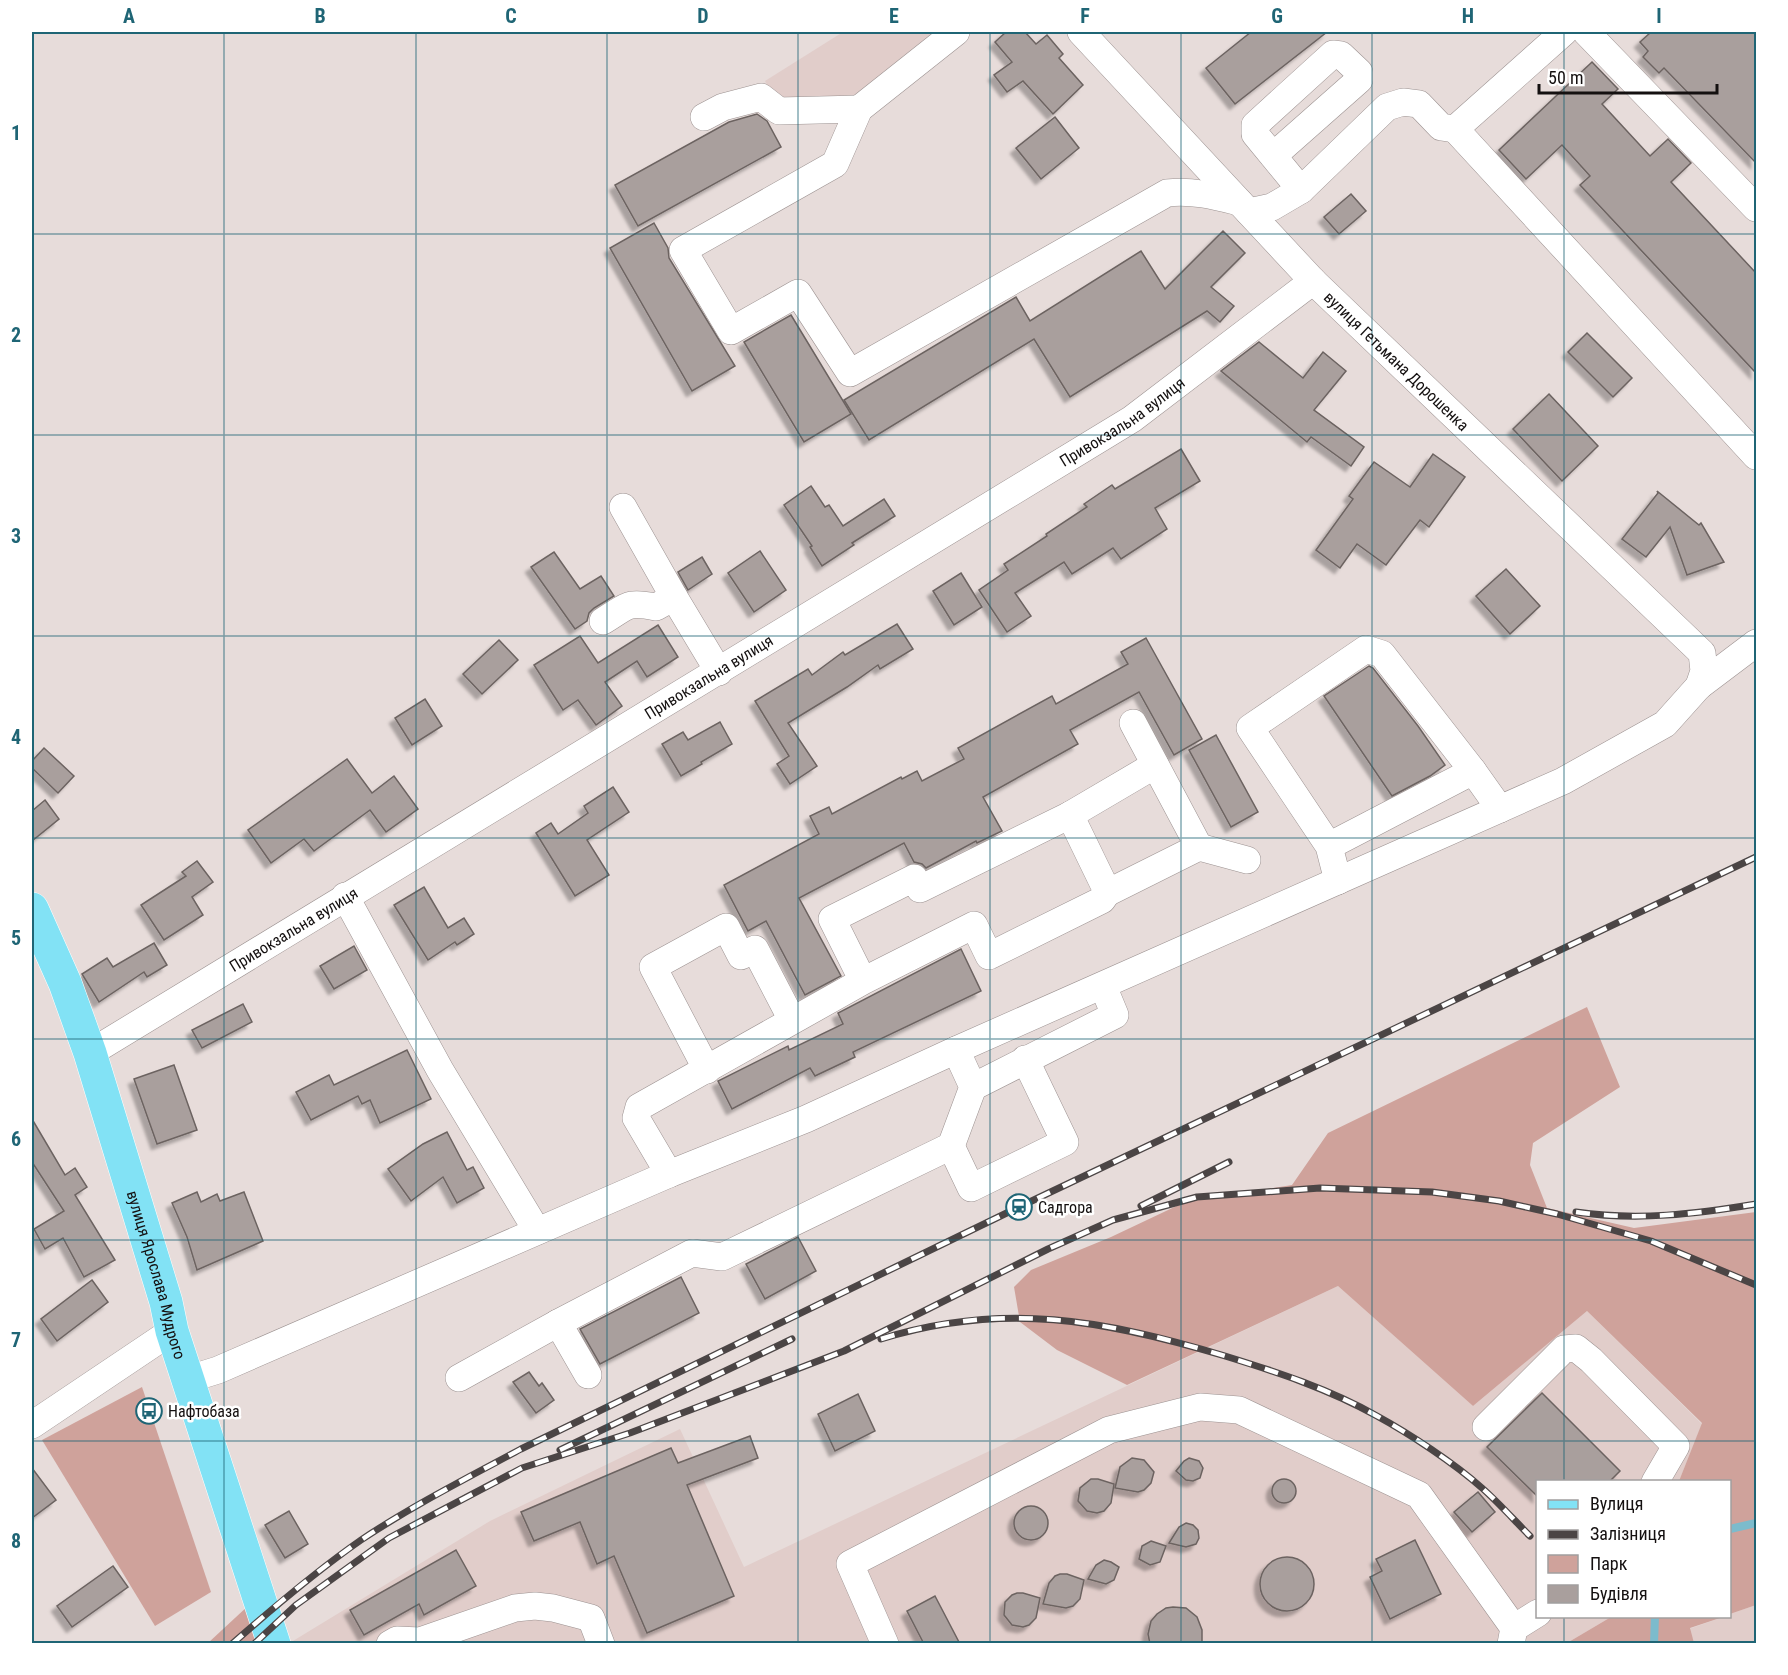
<svg xmlns="http://www.w3.org/2000/svg" width="1788" height="1675" font-family="'Roboto Condensed',sans-serif">
  <defs>
    <filter id="shadow"><feDropShadow dx="-5.5" dy="5.5" stdDeviation="1.5" flood-color="#0004"/></filter>
  </defs>
  <rect width="100%" height="100%" fill="#e7dcda"/>
  <g fill="#e1cdca">
    <polygon points="843,32 937,32 856,95 777,103 765,81"/>
    <polygon points="1338,1286 1473,1406 1587,1311 1702,1424 1679,1481 1538,1482 1538,1616 1611,1617 1567,1643 288,1644 490,1521 680,1429 744,1567"/>
    <polygon points="1756,1605 1756,1643 1694,1643 1689,1629 1723,1617 1730,1616 1730,1614"/>
  </g>
  <g fill="#cfa29b">
    <polygon points="1587,1007 1620,1087 1533,1143 1530,1165 1547,1208 1634,1228 1756,1212 1756,1605 1730,1614 1730,1482 1679,1481 1702,1423 1587,1311 1473,1406 1338,1286 1127,1385 1057,1350 1020,1322 1014,1287 1031,1270 1111,1237 1185,1202 1292,1185 1328,1133"/>
    <polygon points="142,1387 211,1592 155,1626 42,1440"/>
    <polygon points="264,1591 278,1643 208,1643"/>
    <polygon points="1611,1617 1611,1616 1723,1617 1690,1628 1694,1643 1567,1643"/>
  </g>
  <g fill="none" stroke-linecap="round" stroke-linejoin="round">
    <g stroke="#7cbbcc" stroke-width="8">
      <polyline points="1730,1529 1756,1523"/>
      <polyline points="1654,1644 1655,1616"/>
    </g>
  </g>
  <g fill="#a99f9d" stroke="#6c6361" stroke-width="1.5" filter="url(#shadow)">
    <polygon points="1006,32 1025,32 1036,44 1047,35 1063,54 1059,58 1083,85 1053,114 1023,81 1007,92 994,75 1012,62 995,42"/>
    <polygon points="1251,32 1327,32 1235,104 1206,68"/>
    <polygon points="1651,32 1756,32 1756,163 1664,68 1659,73 1643,57 1648,51 1640,42"/>
    <polygon points="1592,62 1618,89 1602,104 1650,156 1668,139 1691,163 1671,182 1756,273 1756,373 1580,185 1590,176 1562,145 1526,179 1499,150"/>
    <polygon points="757,114 767,121 781,147 638,226 615,185 729,122"/>
    <polygon points="1055,117 1079,148 1041,179 1016,148"/>
    <polygon points="1351,194 1366,211 1339,234 1324,217"/>
    <polygon points="654,223 668,248 669,258 735,366 692,391 610,248"/>
    <polygon points="1223,231 1245,253 1211,287 1234,306 1220,322 1207,311 1070,397 1034,339 869,440 844,400 1016,297 1030,321 1141,251 1165,289"/>
    <polygon points="791,315 851,414 804,442 744,342"/>
    <polygon points="1587,333 1632,378 1613,397 1568,352"/>
    <polygon points="1259,342 1303,378 1323,352 1346,371 1314,410 1364,447 1351,466 1311,437 1307,442 1221,371"/>
    <polygon points="1549,394 1598,446 1562,481 1513,429"/>
    <polygon points="1181,449 1200,481 1155,508 1167,529 1121,559 1113,548 1072,574 1064,562 1015,593 1031,616 1007,632 979,590 1008,570 1004,564 1047,536 1046,534 1087,507 1084,504 1112,485 1115,489"/>
    <polygon points="1433,454 1465,477 1429,527 1420,520 1386,565 1357,544 1340,568 1316,550 1353,499 1349,496 1374,462 1410,487"/>
    <polygon points="811,486 825,507 829,505 843,526 884,499 895,516 852,543 854,545 822,566 810,547 812,546 784,505"/>
    <polygon points="1657,491 1699,525 1701,523 1724,562 1687,575 1670,527 1646,557 1622,539 1658,493"/>
    <polygon points="760,551 786,590 754,612 728,573"/>
    <polygon points="554,552 580,589 601,576 614,596 594,608 589,613 587,621 575,629 531,567"/>
    <polygon points="702,557 712,574 688,590 678,572"/>
    <polygon points="1506,569 1540,606 1510,634 1476,596"/>
    <polygon points="961,573 982,607 954,625 933,591"/>
    <polygon points="897,624 913,649 880,669 878,665 847,687 788,723 817,766 790,784 777,764 789,756 755,701 808,669 812,675 843,652 845,655"/>
    <polygon points="658,625 678,657 647,677 637,661 605,682 622,706 596,725 578,700 563,710 534,665 580,636 598,663"/>
    <polygon points="1146,638 1202,739 1174,755 1139,692 1070,730 1078,744 983,797 1002,831 977,843 976,841 926,868 922,864 914,862 904,843 799,898 841,976 805,995 766,921 748,931 724,885 819,834 810,816 829,807 832,814 901,777 902,779 917,771 922,781 964,759 958,748 1052,696 1056,704 1128,664 1121,652"/>
    <polygon points="499,640 518,660 482,694 463,674"/>
    <polygon points="1369,666 1373,668 1418,726 1445,765 1430,776 1392,796 1324,696"/>
    <polygon points="425,699 442,726 412,745 395,718"/>
    <polygon points="720,722 732,744 701,762 702,764 681,776 662,744 683,732 688,740"/>
    <polygon points="1216,735 1258,812 1231,827 1189,750"/>
    <polygon points="44,748 74,776 58,793 32,768 32,761"/>
    <polygon points="347,759 372,793 394,776 418,809 386,832 370,810 314,851 304,839 271,863 248,830"/>
    <polygon points="613,787 629,812 587,840 609,875 575,896 536,833 551,823 558,834 588,813 584,806"/>
    <polygon points="45,800 59,819 32,841 32,811"/>
    <polygon points="197,861 213,882 192,897 203,915 164,940 141,905 186,876 182,872"/>
    <polygon points="424,887 448,928 464,918 474,934 457,945 455,942 428,960 394,905"/>
    <polygon points="154,943 167,965 147,977 144,972 99,1002 82,974 107,958 113,967"/>
    <polygon points="354,946 367,970 334,989 320,966"/>
    <polygon points="961,949 981,991 853,1052 855,1057 815,1076 810,1068 732,1109 718,1081 788,1046 789,1050 843,1024 838,1013"/>
    <polygon points="243,1004 252,1022 202,1048 192,1030"/>
    <polygon points="407,1050 431,1099 380,1123 370,1100 362,1104 358,1096 311,1120 296,1092 329,1075 334,1085"/>
    <polygon points="174,1065 197,1130 157,1144 134,1079"/>
    <polygon points="32,1119 65,1175 75,1168 87,1187 75,1195 115,1260 84,1277 63,1238 45,1249 34,1229 64,1211 32,1162"/>
    <polygon points="447,1132 467,1170 473,1167 484,1188 457,1203 443,1177 411,1201 388,1169 423,1144"/>
    <polygon points="197,1192 201,1202 217,1194 220,1201 244,1192 263,1241 197,1270 187,1237 172,1203"/>
    <polygon points="798,1237 816,1271 765,1299 746,1264"/>
    <polygon points="681,1277 699,1313 600,1364 580,1329"/>
    <polygon points="92,1280 108,1302 57,1341 41,1319"/>
    <polygon points="529,1372 539,1386 542,1383 554,1400 536,1413 513,1382"/>
    <polygon points="1542,1393 1620,1471 1609,1482 1538,1482 1538,1497 1487,1447"/>
    <polygon points="858,1394 875,1431 835,1451 818,1414"/>
    <polygon points="750,1436 758,1458 687,1485 734,1596 647,1633 614,1556 597,1564 580,1522 534,1541 521,1512 671,1448 678,1463"/>
    <polygon points="1132,1458 1144,1460 1154,1472 1151,1483 1144,1490 1138,1492 1115,1488 1120,1467"/>
    <polygon points="1189,1458 1199,1461 1203,1468 1200,1478 1193,1481 1186,1480 1176,1471 1184,1461"/>
    <polygon points="32,1468 56,1500 32,1518"/>
    <polygon points="1091,1479 1098,1479 1114,1484 1111,1503 1104,1511 1097,1513 1087,1511 1078,1501 1080,1488"/>
    <circle cx="1284" cy="1491" r="12"/>
    <polygon points="1478,1492 1495,1512 1472,1532 1454,1512"/>
    <circle cx="1031" cy="1523" r="17"/>
    <polygon points="289,1511 308,1544 285,1558 265,1525"/>
    <polygon points="1186,1523 1193,1525 1198,1530 1199,1538 1196,1544 1186,1547 1169,1543 1179,1527"/>
    <polygon points="1415,1540 1441,1594 1390,1619 1370,1577 1382,1571 1376,1559"/>
    <polygon points="1151,1541 1166,1546 1160,1562 1150,1565 1139,1559 1142,1546"/>
    <polygon points="456,1550 476,1586 424,1615 419,1604 364,1635 350,1610"/>
    <circle cx="1287" cy="1584" r="27"/>
    <polygon points="1104,1560 1111,1562 1119,1567 1114,1580 1106,1584 1088,1579 1096,1565"/>
    <polygon points="113,1566 128,1587 72,1627 57,1606"/>
    <polygon points="1060,1574 1067,1574 1084,1580 1080,1599 1073,1606 1066,1608 1043,1604 1049,1583 1055,1576"/>
    <polygon points="1017,1593 1023,1593 1040,1598 1036,1618 1029,1625 1023,1627 1012,1625 1004,1615 1005,1602 1012,1595"/>
    <polygon points="935,1596 960,1644 924,1644 907,1611"/>
    <polygon points="1173,1607 1186,1608 1197,1617 1202,1630 1202,1644 1150,1644 1148,1634 1151,1621 1157,1614 1166,1608"/>
  </g>
  <g fill="none" stroke-linecap="round" stroke-linejoin="round">
    <g stroke="#9c9291" stroke-width="28">
      <g id="minor">
        <path d="M956,32L859,109L835,164L683,250L731,331L798,293L850,373L1167,193C1192,190 1215,196 1239,202"/>
        <path id="s1" d="M1081,32L1313,281L1702,653L1704,671L1699,686"/>
        <polyline points="1586,32 1756,208"/>
        <polyline points="704,117 723,107 761,97 779,111 859,109"/>
        <polyline points="1455,129 1756,456"/>
        <polyline points="1273,156 1359,80 1359,72 1341,55 1333,54 1255,125 1255,134 1301,190"/>
        <polyline points="1249,212 1272,207 1301,190 1387,107 1403,102 1419,104 1441,127 1455,129 1564,32"/>
        <polyline points="623,507 674,597 719,672"/>
        <path d="M603,621C628,606 626,601 656,607L674,597"/>
        <polyline points="1473,771 1500,809"/>
        <polyline points="1070,815 1155,765"/>
        <polyline points="1329,846 1250,728 1366,649 1382,654 1473,771 1329,846 1338,881"/>
        <polyline points="1199,847 1247,860"/>
        <polyline points="1107,893 1199,847 1133,723"/>
        <polyline points="345,896 440,1070 537,1231"/>
        <path id="s2" d="M90,1053L1132,419L1313,281"/>
        <polyline points="707,1070 653,967 726,927 741,956 755,949 792,1020"/>
        <polyline points="973,1087 1115,1015 1103,986"/>
        <polyline points="951,1146 973,1087 956,1050"/>
        <polyline points="669,1174 636,1118 639,1107 863,981 974,925 989,956 1102,900 1107,893 1105,887 1070,815 920,889 914,878 832,919 863,981"/>
        <polyline points="558,1323 588,1375"/>
        <polyline points="459,1378 558,1323 692,1253 722,1257 951,1146 971,1188 1065,1142 1025,1059"/>
        <polyline points="189,1379 218,1370 669,1174 806,1119 956,1050 1563,781 1665,724 1699,686 1756,643"/>
        <polyline points="32,1425 172,1331"/>
        <polyline points="1486,1427 1564,1349 1576,1348 1591,1360 1676,1446 1655,1482"/>
        <polyline points="1514,1628 1538,1613"/>
        <polyline points="390,1644 397,1640 420,1641 515,1608 535,1606 553,1608 591,1618 601,1644"/>
        <polyline points="885,1644 850,1564 1109,1430 1200,1407 1239,1410 1419,1495 1514,1628 1511,1644"/>
      </g>
    </g>
    <g stroke="#fff" stroke-width="34">
      <g id="major">
        <path id="s3" d="M32,909L65,983L90,1053L166,1302L172,1331L274,1644"/>
      </g>
    </g>
    <use href="#minor" stroke="#fff" stroke-width="27"/>
    <use href="#major" stroke="#82e2f5" stroke-width="33"/>
    <g stroke="#4b4545" stroke-width="7">
      <g id="rail">
        <polyline points="1141,1206 1229,1162"/>
        <path d="M1576,1212C1637,1221 1696,1214 1756,1204"/>
        <path d="M881,1339C1003,1301 1105,1320 1225,1356C1277,1372 1329,1389 1377,1416C1410,1434 1454,1463 1482,1488C1499,1503 1514,1520 1530,1536"/>
        <polyline points="560,1450 792,1339"/>
        <path d="M232,1644C274,1607 315,1572 361,1540C412,1506 467,1478 521,1449L1019,1207L1756,857"/>
        <polyline points="254,1644 296,1605 389,1538 522,1468 630,1433 844,1351 1048,1249 1113,1220 1197,1197 1320,1188 1432,1192 1499,1201 1557,1214 1651,1241 1756,1285"/>
      </g>
    </g>
    <use href="#rail" stroke="#fff" stroke-width="4.5" stroke-dasharray="14" stroke-linecap="butt"/>
  </g>
  <path fill="none" stroke="#1f6575" stroke-width="1.5" stroke-opacity="0.55" d="M224,32V1644M416,32V1644M607,32V1644M798,32V1644M990,32V1644M1181,32V1644M1372,32V1644M1564,32V1482M32,234H1756M32,435H1756M32,636H1756M32,838H1756M32,1039H1756M32,1240H1756M32,1441H1756M1564,1616V1644"/>
  <defs>
    <g id="station-ring" transform="scale(1.35)"><circle r="9.5" fill="#fff" stroke="#1f6575" stroke-width="1.5"/><path d="M-3-6H3Q5-6 5-4V2Q5 4 3 4L4.5 6H3L1.5 4h-3L-3 6H-4.5L-3 4Q-5 4-5 2V-4Q-5-6-3-6ZM-3.5-4v3h7v-3ZM-3.5 1v1.5H-2V1ZM2 1v1.5H3.5V1Z" fill="#1f6575"/></g>
    <g id="bus-ring" transform="scale(1.35)"><circle r="9.5" fill="#fff" stroke="#1f6575" stroke-width="1.5"/><path d="M-5-6H5V4H4V6H2V4H-2V6H-4V4H-5ZM-3.5-4V0h7V-4ZM-3.5 1.2v1.5H-2V1.2ZM2 1.2v1.5H3.5V1.2Z" fill="#1f6575"/></g>
  </defs>
  <g fill-rule="evenodd">
    <use href="#station-ring" x="1019" y="1207"/>
    <use href="#bus-ring" x="149" y="1411"/>
  </g>
  <g text-anchor="middle" dominant-baseline="central" stroke-width="5" stroke-linejoin="round" paint-order="stroke">
    <g font-size="16" fill="#141010" stroke="#fff">
      <text stroke="none"><textPath href="#s1" startOffset="456">вулиця Гетьмана Дорошенка</textPath></text>
      <text stroke="none"><textPath href="#s2" startOffset="1210">Привокзальна вулиця</textPath></text>
      <text stroke="none"><textPath href="#s2" startOffset="724">Привокзальна вулиця</textPath></text>
      <text stroke="none"><textPath href="#s2" startOffset="238">Привокзальна вулиця</textPath></text>
      <text stroke="none"><textPath href="#s3" startOffset="387">вулиця Ярослава Мудрого</textPath></text>
    </g>
    <g font-size="16" fill="#141010" stroke="#fff" text-anchor="start">
      <text x="1038" y="1207">Садгора</text>
      <text x="168" y="1411">Нафтобаза</text>
    </g>
  </g>
  <rect width="1788" height="1675" fill="none" stroke="#ffffff" stroke-width="66"/>
  <rect x="1536" y="1480" width="195" height="138" fill="#ffffff" stroke="#a19f9f" stroke-width="1.5"/>
  <rect x="1548" y="1500" width="30" height="9" fill="#82e2f5" stroke="#a19f9f" stroke-width="1.5"/>
  <text x="1590" y="1510" font-size="18" fill="#141010">Вулиця</text>
  <rect x="1548" y="1530" width="30" height="9" fill="#4b4545" stroke="#a19f9f" stroke-width="1.5"/>
  <text x="1590" y="1540" font-size="18" fill="#141010">Залізниця</text>
  <rect x="1548" y="1555" width="30" height="18" fill="#cfa29b" stroke="#a19f9f" stroke-width="1.5"/>
  <text x="1590" y="1570" font-size="18" fill="#141010">Парк</text>
  <rect x="1548" y="1585" width="30" height="18" fill="#a99f9d" stroke="#a19f9f" stroke-width="1.5"/>
  <text x="1590" y="1600" font-size="18" fill="#141010">Будівля</text>
  <path d="M1539 84v9h178v-9" fill="none" stroke="#141010" stroke-width="3"/>
  <text x="1548" y="84" font-size="18" fill="#141010" stroke="#ffffff" stroke-width="4.5" paint-order="stroke">50 m</text>
  <rect x="33" y="33" width="1722" height="1609" fill="none" stroke="#1f6575" stroke-width="2"/>
  <g font-size="20" text-anchor="middle" font-weight="bold" fill="#1f6575">
    <text x="129" y="23">A</text>
    <text x="320" y="23">B</text>
    <text x="511" y="23">C</text>
    <text x="703" y="23">D</text>
    <text x="894" y="23">E</text>
    <text x="1085" y="23">F</text>
    <text x="1277" y="23">G</text>
    <text x="1468" y="23">H</text>
    <text x="1659" y="23">I</text>
    <text x="16" y="140">1</text>
    <text x="16" y="342">2</text>
    <text x="16" y="543">3</text>
    <text x="16" y="744">4</text>
    <text x="16" y="945">5</text>
    <text x="16" y="1146">6</text>
    <text x="16" y="1347">7</text>
    <text x="16" y="1548">8</text>
  </g>
</svg>
